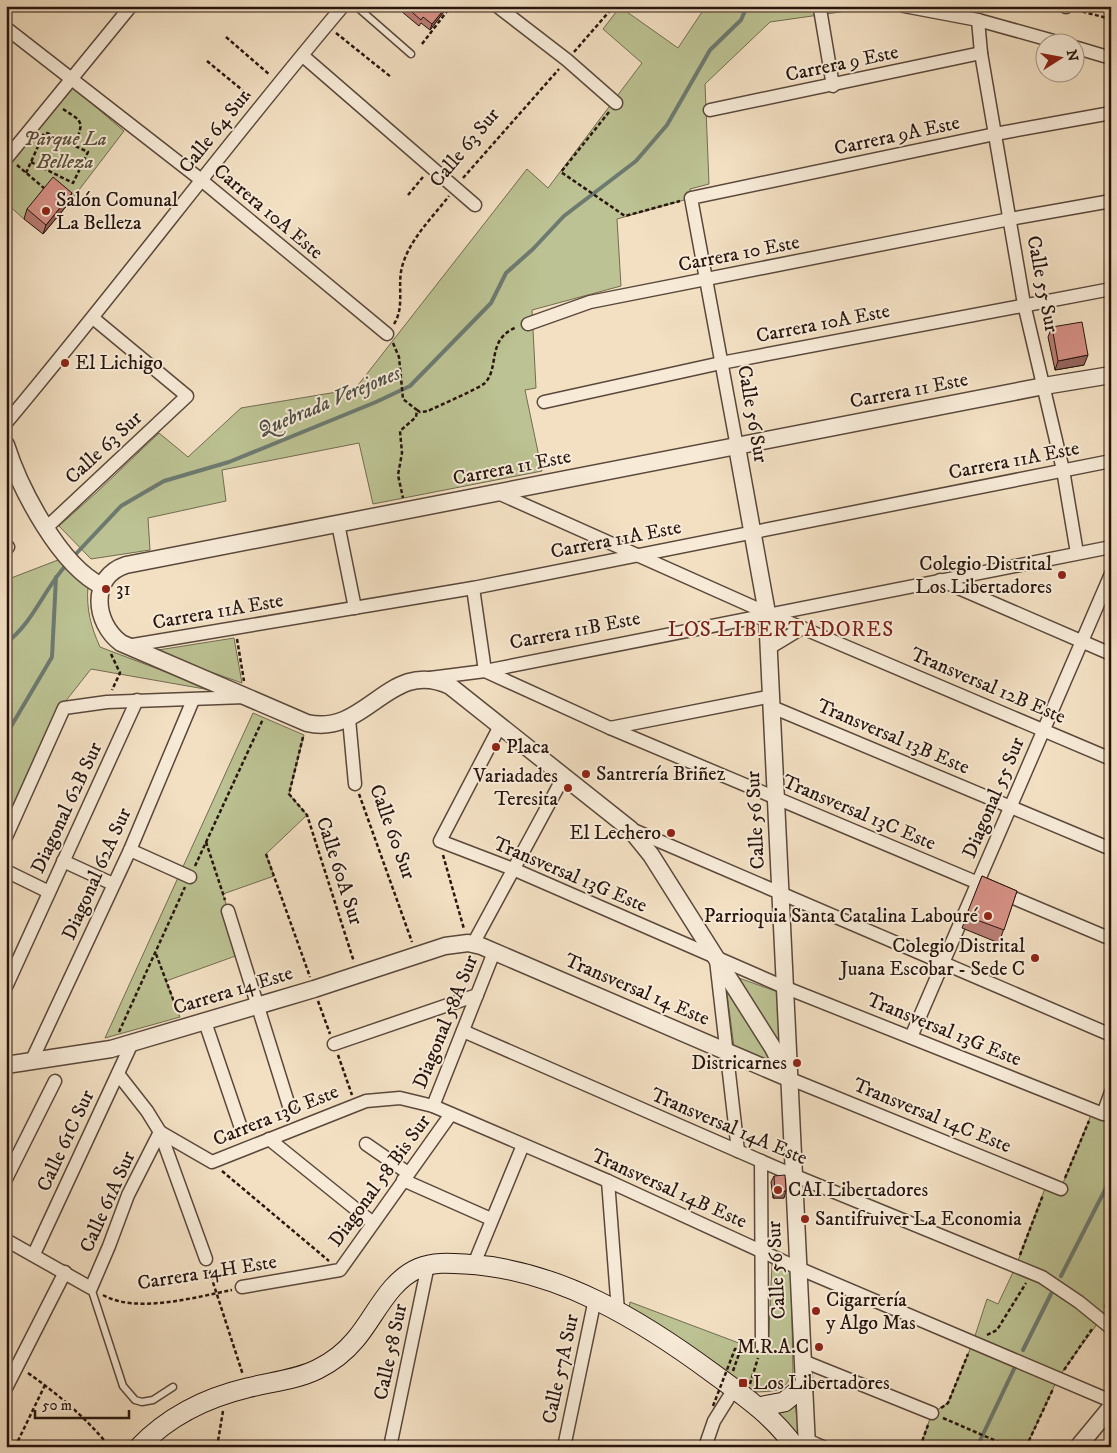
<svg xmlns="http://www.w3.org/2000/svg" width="1117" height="1453" font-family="'IM FELL DW Pica',serif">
  <rect width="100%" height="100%" fill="#f3e0c3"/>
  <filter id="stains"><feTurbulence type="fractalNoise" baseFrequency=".004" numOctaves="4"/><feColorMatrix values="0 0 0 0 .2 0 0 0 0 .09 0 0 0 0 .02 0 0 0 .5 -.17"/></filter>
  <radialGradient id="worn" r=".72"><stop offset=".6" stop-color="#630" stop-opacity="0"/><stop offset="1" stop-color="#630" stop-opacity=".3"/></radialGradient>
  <g fill="#bcc293" stroke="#726c50">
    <polygon points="706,6 869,6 868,8 770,22 705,84 709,184 690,189 691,198 617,219 621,286 532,310 536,388 525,390 542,471 373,504 359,443 222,470 226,501 148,518 150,550 91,559 59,526 96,493 159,433 188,457 241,408 355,389 527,169 548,188 642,63 603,29 620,7 678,48"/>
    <polygon points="71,86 124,131 69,203 49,187 24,219 6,203 6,170"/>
    <path d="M58,560L88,586C86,609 91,627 100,647L216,691L91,669L57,712L6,829V580Z"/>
    <polygon points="234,638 242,683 152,651"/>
    <polygon points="253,713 304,735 289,794 307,815 266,854 274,876 223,894 241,954 166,981 180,1017 105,1038"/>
    <polygon points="736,977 778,992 782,1050"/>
    <polygon points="726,986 779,1066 734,1047"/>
    <polygon points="1111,1092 1111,1305 1058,1378 1026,1447 920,1447 932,1413 948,1403 973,1342 987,1299 998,1304 1016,1266 1047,1183 1061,1188 1093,1110 1103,1114"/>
    <path d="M772,1263L791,1270L793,1372C785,1392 776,1391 756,1392L629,1308L630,1302L768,1354Z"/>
    <polygon points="795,1404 801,1447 778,1412"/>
  </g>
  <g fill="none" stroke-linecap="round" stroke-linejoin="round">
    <g stroke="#6d7a70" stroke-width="4">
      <polyline points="73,557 121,506 164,481 229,462 376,402 410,386 491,303 506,273 533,249 564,216 636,161 667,125 710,50 741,20 747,6"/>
      <path d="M6,643C33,623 44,589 67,564"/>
      <polyline points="6,735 52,657 56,577"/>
      <polyline points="1061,1276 1111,1178"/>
      <polyline points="1023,1350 1051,1294"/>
      <polyline points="977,1447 1014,1369"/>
    </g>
    <g stroke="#5a483b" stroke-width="9">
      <g id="service">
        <polyline points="356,6 411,54"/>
        <polyline points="91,1288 123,1386 135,1400 142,1402 153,1400 173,1387"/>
      </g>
    </g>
    <g stroke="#5a483b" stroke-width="15">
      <g id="minor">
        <polyline points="497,6 567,60 616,103"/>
        <polyline points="904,6 978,20 1057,42"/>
        <polyline points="1066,7 1066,6"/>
        <polyline points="820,9 833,86"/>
        <polyline points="978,20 981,53 1024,304 1063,470 1077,553"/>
        <polyline points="6,28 200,179 387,334"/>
        <polyline points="1074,47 1111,58"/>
        <polyline points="303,56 475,205"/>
        <polyline points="710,110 981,53"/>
        <polyline points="6,159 131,6"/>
        <polyline points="528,324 590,302 1010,219 1111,201"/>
        <polyline points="544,402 721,363 1111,289"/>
        <path d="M6,423C121,286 227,143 343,6"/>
        <polyline points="737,447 691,198 995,134 1111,113"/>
        <polyline points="498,493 767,613 1111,759"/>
        <polyline points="338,524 355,608"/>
        <polyline points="46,528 187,396 93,318"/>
        <polyline points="6,546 8,547"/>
        <polyline points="940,580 1111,654"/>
        <polyline points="473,588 485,671 610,728 1111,939"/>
        <polyline points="127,646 473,588 1111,461"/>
        <polyline points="769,648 802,628"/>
        <polyline points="430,678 485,671 1111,547"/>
        <polyline points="772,707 1111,849"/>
        <polyline points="349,719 355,784"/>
        <polyline points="500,726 440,841 513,869 784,987 1103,1114 1111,1092"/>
        <polyline points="610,728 772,696"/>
        <polyline points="631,829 1111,1035"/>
        <polyline points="6,837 64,708 107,702 245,697"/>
        <polyline points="130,850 190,877"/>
        <polyline points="63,861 113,884"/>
        <polyline points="6,871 49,892"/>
        <polyline points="228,911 289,1106"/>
        <polyline points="473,944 564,776"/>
        <polyline points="716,960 738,1151"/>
        <polyline points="6,987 137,700"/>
        <polyline points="205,1022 241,1128"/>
        <polyline points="463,1031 793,1175 1042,1277 1079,1302 1111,1328"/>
        <polyline points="911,1037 1111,574"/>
        <polyline points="334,1044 477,995"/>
        <polyline points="31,1062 130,850 193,700"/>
        <polyline points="118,1074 147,1111 160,1132 206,1259"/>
        <polyline points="788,1078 1061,1189"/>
        <polyline points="433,1106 494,952"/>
        <polyline points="269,1139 373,1223"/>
        <polyline points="366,1144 408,1173"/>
        <polyline points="761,1161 762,1347"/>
        <polyline points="6,1179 55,1081"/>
        <polyline points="403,1180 491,1219"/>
        <polyline points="608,1181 618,1311"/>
        <polyline points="6,1240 91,1288 109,1246 128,1195 160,1132 212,1162 366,1101 400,1098 433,1106 608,1181 798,1268 1111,1401"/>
        <polyline points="34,1254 132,1043"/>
        <polyline points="474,1264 523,1145"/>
        <polyline points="242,1287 340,1270 451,1114"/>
        <polyline points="803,1361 932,1413"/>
        <polyline points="6,1388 65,1272"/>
        <polyline points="807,1440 823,1447"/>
        <polyline points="390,1447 428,1265"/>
        <polyline points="564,1447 595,1299"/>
        <polyline points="705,1447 714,1421 734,1389"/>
      </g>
    </g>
    <g stroke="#5a483b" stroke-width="19">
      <g id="tertiary">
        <path d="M6,445C20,489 60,566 102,586"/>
        <polyline points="737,447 767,613 807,1447"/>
        <polyline points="6,1065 111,1049 314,989 445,946 468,943 481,946 788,1078"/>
        <path d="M788,1078L773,1048L651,855L630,829L450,686C389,657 367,737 307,723L121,643C94,623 89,577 126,565L1044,386L1111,375"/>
        <polyline points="1078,1447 1111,1407"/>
      </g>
    </g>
    <g stroke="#27150e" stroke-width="21">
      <g id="secondary">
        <polyline points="758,1407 784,1402 804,1386"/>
        <path d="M139,1447C169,1416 205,1398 247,1388C270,1382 296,1380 318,1369C332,1362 345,1352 355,1340C375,1317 388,1281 419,1268C433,1262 449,1263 465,1264C558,1269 641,1320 714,1374C744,1396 773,1416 795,1447"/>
      </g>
    </g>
    <g stroke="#27150e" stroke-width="2.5" stroke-dasharray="4 2.5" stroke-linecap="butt">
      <polyline points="1076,10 1111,19"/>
      <polyline points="336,33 391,77"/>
      <polyline points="226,37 270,75"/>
      <polyline points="422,44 451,6"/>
      <polyline points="574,52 614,6"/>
      <polyline points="207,61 252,98"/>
      <polyline points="63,109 78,119 81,125 76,146"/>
      <polyline points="609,112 561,172 625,216 680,201"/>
      <polyline points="31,162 73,183 88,152 45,132"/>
      <polyline points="17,165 45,189"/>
      <polyline points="26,173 44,133"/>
      <polyline points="463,178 559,69"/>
      <polyline points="408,195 423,177"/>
      <path d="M394,324C405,307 397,286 402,267C409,240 432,218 449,196"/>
      <polyline points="393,343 399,357 403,399 417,410 416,417 400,431 402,453 398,475 403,498"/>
      <path d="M417,410L420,412L428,411C438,406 478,389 485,383C500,367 486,339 517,327"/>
      <polyline points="237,639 244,681"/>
      <polyline points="111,654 120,673 112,690"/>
      <polyline points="303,737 289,794 307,815 354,962"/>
      <polyline points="359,794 412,942"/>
      <polyline points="206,842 225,900"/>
      <polyline points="266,854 310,977"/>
      <polyline points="443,855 464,929"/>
      <polyline points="195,866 263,719"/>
      <polyline points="156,954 179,1015"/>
      <polyline points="318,1001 330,1034"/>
      <polyline points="119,1032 185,887"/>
      <polyline points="338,1055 352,1095"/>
      <polyline points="222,1171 329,1261"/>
      <polyline points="1065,1178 1089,1121"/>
      <polyline points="1020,1255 1043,1195"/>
      <polyline points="209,1270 243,1375"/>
      <path d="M103,1295C136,1314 196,1297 232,1290"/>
      <polyline points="1105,1307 1111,1295"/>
      <polyline points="987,1335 997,1330 1026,1283"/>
      <polyline points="1064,1370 1092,1329"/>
      <polyline points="733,1371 740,1351"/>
      <path d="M28,1373C59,1395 85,1417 110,1447"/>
      <polyline points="750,1384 758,1358"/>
      <polyline points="941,1408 948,1403 968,1354"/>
      <polyline points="943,1418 1010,1447"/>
      <polyline points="15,1447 45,1385"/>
      <polyline points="217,1447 223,1411"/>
      <polyline points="920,1447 928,1425"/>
      <polyline points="1026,1447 1053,1389"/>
    </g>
    <use href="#service" stroke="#f7ebd8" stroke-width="6"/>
    <use href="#minor" stroke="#f7ebd8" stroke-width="12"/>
    <use href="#tertiary" stroke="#f7ebd8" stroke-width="16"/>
    <use href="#secondary" stroke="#f7ebd8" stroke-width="19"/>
    <polyline stroke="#27150e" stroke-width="2.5" stroke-dasharray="4 2.5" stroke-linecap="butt" points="713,1406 735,1349 740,1351"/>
  </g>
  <g fill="#b97d74" stroke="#27150e">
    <polygon points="390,6 445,6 443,13 430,30 421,23 419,26 395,6 393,9"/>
    <polygon points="69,203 43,234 24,219 27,209"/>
    <polygon points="1052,327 1084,365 1055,370 1048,337"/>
    <polygon points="982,876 1017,891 999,943 962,928"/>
    <polygon points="774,1176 784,1198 773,1198 771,1182"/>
  </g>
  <g fill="#96665e" stroke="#27150e">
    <polygon points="446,7 443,13 430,30 432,24"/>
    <polygon points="72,193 69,203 43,234 46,225"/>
    <polygon points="1088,355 1084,365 1055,370 1058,361"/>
    <polygon points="786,1191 784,1198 773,1198 775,1192"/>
  </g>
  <g fill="#d79187" stroke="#27150e">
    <polygon points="405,6 445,6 446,7 432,24 423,17 421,20"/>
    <polygon points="53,177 72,193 46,225 27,209"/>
    <polygon points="1082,322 1088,355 1058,361 1052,327"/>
    <polygon points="982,876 1017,891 1004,930 966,916"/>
    <polygon points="785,1175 786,1191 775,1192 774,1176"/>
  </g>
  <g fill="#8f2418" stroke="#f7ebd8" stroke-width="2">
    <circle cx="46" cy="211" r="5"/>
    <circle cx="65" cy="363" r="5"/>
    <circle cx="1062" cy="575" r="5"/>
    <circle cx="106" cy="589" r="5"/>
    <circle cx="496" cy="747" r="5"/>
    <circle cx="586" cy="774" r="5"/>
    <circle cx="568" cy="788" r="5"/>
    <circle cx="671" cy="833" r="5"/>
    <circle cx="988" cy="916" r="5"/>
    <circle cx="1035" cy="958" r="5"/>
    <circle cx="797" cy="1063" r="5"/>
    <circle cx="778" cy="1190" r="5"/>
    <circle cx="805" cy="1219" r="5"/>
    <circle cx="816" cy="1311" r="5"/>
    <circle cx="819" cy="1347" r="5"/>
    <rect x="738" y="1378" width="10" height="10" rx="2.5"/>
  </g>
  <g text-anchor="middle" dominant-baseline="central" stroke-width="4" stroke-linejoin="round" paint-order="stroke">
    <g font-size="20" fill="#27150e" stroke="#f7ebd8">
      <text transform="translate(842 64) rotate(-12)">Carrera 9 Este</text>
      <text transform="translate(215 132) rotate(-51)">Calle 64 Sur</text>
      <text transform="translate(897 136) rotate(-12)">Carrera 9A Este</text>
      <text transform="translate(465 148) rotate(-50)">Calle 63 Sur</text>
      <text transform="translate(268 212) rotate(40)">Carrera 10A Este</text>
      <text transform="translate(739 254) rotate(-11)">Carrera 10 Este</text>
      <text transform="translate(1042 284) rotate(79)">Calle 55 Sur</text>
      <text transform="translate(823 324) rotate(-11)">Carrera 10A Este</text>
      <text transform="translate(909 391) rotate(-11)">Carrera 11 Este</text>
      <text transform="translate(752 414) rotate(80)">Calle 56 Sur</text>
      <text transform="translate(104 448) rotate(-43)">Calle 63 Sur</text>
      <text transform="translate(1014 461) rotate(-11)">Carrera 11A Este</text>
      <text transform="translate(512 468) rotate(-11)">Carrera 11 Este</text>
      <text transform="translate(616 540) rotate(-11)">Carrera 11A Este</text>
      <text transform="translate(218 612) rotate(-10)">Carrera 11A Este</text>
      <text transform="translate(575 631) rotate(-11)">Carrera 11B Este</text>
      <text transform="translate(988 686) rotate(23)">Transversal 12B Este</text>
      <text transform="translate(893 737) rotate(23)">Transversal 13B Este</text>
      <text transform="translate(994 798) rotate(-67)">Diagonal 55 Sur</text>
      <text transform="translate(67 808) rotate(-65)">Diagonal 62B Sur</text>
      <text transform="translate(859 813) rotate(23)">Transversal 13C Este</text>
      <text transform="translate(756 820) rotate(-93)">Calle 56 Sur</text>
      <text transform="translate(392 832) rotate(70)">Calle 60 Sur</text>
      <text transform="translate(339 871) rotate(72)">Calle 60A Sur</text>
      <text transform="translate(97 874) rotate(-66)">Diagonal 62A Sur</text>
      <text transform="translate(570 875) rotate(23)">Transversal 13G Este</text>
      <text transform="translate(637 990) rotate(23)">Transversal 14 Este</text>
      <text transform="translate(233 991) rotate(-17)">Carrera 14 Este</text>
      <text transform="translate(446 1022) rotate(-68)">Diagonal 58A Sur</text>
      <text transform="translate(944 1030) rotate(22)">Transversal 13G Este</text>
      <text transform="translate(276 1116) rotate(-22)">Carrera 13C Este</text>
      <text transform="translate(932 1116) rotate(22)">Transversal 14C Este</text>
      <text transform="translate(729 1127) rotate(23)">Transversal 14A Este</text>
      <text transform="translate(66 1141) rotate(-65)">Calle 61C Sur</text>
      <text transform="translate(380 1181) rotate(-54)">Diagonal 58 Bis Sur</text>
      <text transform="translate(669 1189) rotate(24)">Transversal 14B Este</text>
      <text transform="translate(108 1202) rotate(-66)">Calle 61A Sur</text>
      <text transform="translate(777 1270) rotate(-93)">Calle 56 Sur</text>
      <text transform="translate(207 1273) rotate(-9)">Carrera 14H Este</text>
      <text transform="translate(391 1352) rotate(-78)">Calle 58 Sur</text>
      <text transform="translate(561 1369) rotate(-78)">Calle 57A Sur</text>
    </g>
    <g font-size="20" font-style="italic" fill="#5b523d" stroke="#f7ebd8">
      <text x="65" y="139">Parque La<tspan x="65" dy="23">Belleza</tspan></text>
    </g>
    <g font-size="20" fill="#27150e" stroke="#f7ebd8" text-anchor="start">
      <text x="56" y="200">Salón Comunal<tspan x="56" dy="23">La Belleza</tspan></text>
      <text x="75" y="363">El Lichigo</text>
      <text x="1052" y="564" text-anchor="end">Colegio Distrital<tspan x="1052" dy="23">Los Libertadores</tspan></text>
      <text x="116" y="589">31</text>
      <text x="506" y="747">Placa</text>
      <text x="596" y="774">Santrería Briñez</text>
      <text x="558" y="776" text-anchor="end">Variadades<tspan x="558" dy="23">Teresita</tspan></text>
      <text x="661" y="833" text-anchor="end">El Lechero</text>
      <text x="978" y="916" text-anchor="end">Parrioquia Santa Catalina Labouré</text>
      <text x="1025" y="946" text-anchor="end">Colegio Distrital<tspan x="1025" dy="23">Juana Escobar - Sede C</tspan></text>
      <text x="787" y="1063" text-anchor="end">Districarnes</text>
      <text x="788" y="1190">CAI Libertadores</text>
      <text x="815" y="1219">Santifruiver La Economia</text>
      <text x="826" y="1300">Cigarrería<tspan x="826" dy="23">y Algo Mas</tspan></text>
      <text x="809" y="1347" text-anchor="end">M.R.A.C</text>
      <text x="753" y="1383">Los Libertadores</text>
    </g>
    <g font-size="21" font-style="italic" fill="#505047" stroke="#f7ebd8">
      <text transform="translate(329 402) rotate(-23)">Quebrada Verejones</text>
    </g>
    <g font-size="21" letter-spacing="1" fill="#7a1f14" stroke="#f7ebd8">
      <text x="781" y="630">LOS LIBERTADORES</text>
    </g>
  </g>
  <rect width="1117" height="1453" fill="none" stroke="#f3e0c3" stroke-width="25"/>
  <rect x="8" y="8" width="1102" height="1438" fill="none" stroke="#27150e" stroke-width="2.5"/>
  <rect x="12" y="12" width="1092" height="1428" fill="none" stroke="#27150e"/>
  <g transform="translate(1060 58) rotate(79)"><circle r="24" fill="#f7ebd8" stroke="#a49587"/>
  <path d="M0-4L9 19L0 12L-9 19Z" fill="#8f2418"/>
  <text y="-8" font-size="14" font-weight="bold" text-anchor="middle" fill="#27150e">N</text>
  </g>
  <path d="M35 1410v8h94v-8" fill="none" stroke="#27150e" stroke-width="2.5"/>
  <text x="42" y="1410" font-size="15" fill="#27150e" stroke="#f7ebd8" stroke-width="4" paint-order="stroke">50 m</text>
  <rect width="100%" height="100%" filter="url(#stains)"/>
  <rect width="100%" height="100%" fill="url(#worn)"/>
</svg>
